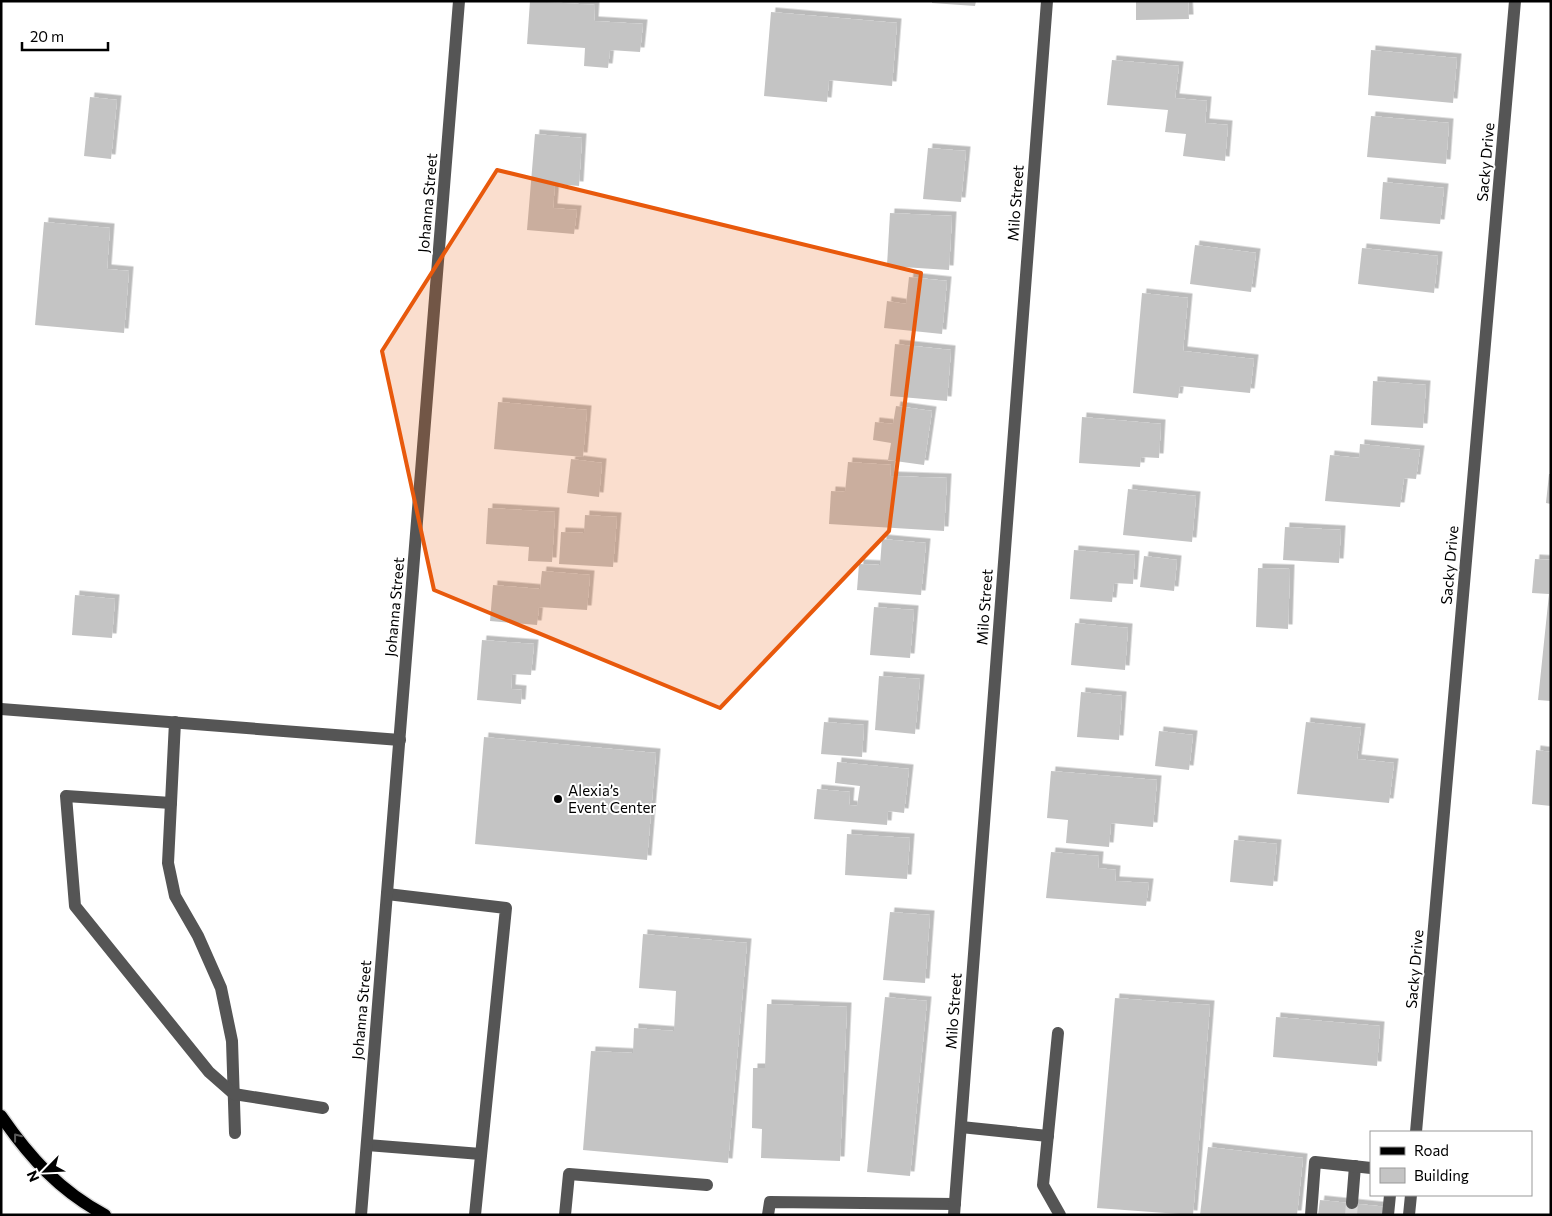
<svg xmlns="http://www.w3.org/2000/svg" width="1552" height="1216" font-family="Commissioner,sans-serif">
  <defs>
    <filter id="shadow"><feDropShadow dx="4.5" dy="-4.5" stdDeviation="0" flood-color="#0004"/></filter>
  </defs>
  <rect width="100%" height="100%" fill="#fff"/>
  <g fill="#c4c4c4" filter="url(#shadow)">
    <polygon points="530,1 595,5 594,21 643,24 640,52 610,50 608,68 584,66 585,48 527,44"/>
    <polygon points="932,1 976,1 975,6 932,3"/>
    <polygon points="1136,1 1188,1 1189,19 1136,20"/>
    <polygon points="771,12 897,23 892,86 829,80 827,102 764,96"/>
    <polygon points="1371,50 1457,58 1453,103 1368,95"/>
    <polygon points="1112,60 1179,66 1175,98 1207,101 1205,123 1228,125 1225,161 1183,156 1186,134 1165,132 1168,110 1107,105"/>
    <polygon points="90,97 117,100 111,159 84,156"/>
    <polygon points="1371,116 1449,123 1446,164 1367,157"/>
    <polygon points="535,134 582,138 579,186 555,184 553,208 577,210 574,234 527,230"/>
    <polygon points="928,148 966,151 961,202 923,199"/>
    <polygon points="1383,182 1444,188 1440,224 1380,219"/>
    <polygon points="890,213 952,216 949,270 887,266"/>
    <polygon points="44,222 110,228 107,269 129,271 124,333 35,325"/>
    <polygon points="1195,245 1256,253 1251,292 1190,284"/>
    <polygon points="1362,248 1438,256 1434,293 1358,284"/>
    <polygon points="909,277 947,281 942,334 884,328 887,301 906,304"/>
    <polygon points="1142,293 1188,298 1183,351 1254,359 1250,393 1180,386 1178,398 1133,393"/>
    <polygon points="895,344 951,350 947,401 890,396"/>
    <polygon points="1373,381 1426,385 1423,428 1371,425"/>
    <polygon points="498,402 587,410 583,457 494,449"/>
    <polygon points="896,406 932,411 924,465 888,460 891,443 873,440 875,422 893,424"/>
    <polygon points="1082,417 1161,424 1159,458 1141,457 1140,467 1079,463"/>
    <polygon points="1360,444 1420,450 1416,479 1404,478 1400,507 1325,501 1330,455 1359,458"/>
    <polygon points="571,459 602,463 599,497 567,493"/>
    <polygon points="848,462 891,465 890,476 947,478 944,531 829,524 831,491 845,492"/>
    <polygon points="1549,474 1551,474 1551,504 1546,503"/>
    <polygon points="1128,489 1196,496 1192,542 1123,535"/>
    <polygon points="488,508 555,512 552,562 528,561 529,547 486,544"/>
    <polygon points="585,515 617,517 613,567 559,564 561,532 584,533"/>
    <polygon points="1285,527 1341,530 1339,563 1283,560"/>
    <polygon points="882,539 926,543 921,595 857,590 859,564 880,565"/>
    <polygon points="1074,550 1135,555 1133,584 1114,583 1112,602 1070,599"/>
    <polygon points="1144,556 1177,560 1174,591 1140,587"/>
    <polygon points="1535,559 1551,560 1551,701 1538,700 1549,594 1532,593"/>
    <polygon points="1258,568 1290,569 1288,629 1256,627"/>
    <polygon points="542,571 590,575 587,610 539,607 537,625 490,621 493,585 540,589"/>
    <polygon points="75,595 115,599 112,638 72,635"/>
    <polygon points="874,607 914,610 910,658 870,655"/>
    <polygon points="1075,623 1128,628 1125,670 1071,665"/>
    <polygon points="482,640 534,644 531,675 512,674 511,689 522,690 521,704 477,700"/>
    <polygon points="879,676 920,679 915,734 875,730"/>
    <polygon points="1081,692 1122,696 1119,740 1077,737"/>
    <polygon points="824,722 864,725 862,757 821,754"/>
    <polygon points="1306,722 1361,728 1357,759 1394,763 1389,803 1297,794"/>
    <polygon points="1159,731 1193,735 1189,770 1155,766"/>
    <polygon points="484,737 656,753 647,860 475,844"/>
    <polygon points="1536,750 1551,752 1551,806 1532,804"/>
    <polygon points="837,762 909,769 904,813 888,811 887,825 814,819 817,789 850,792 849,805 857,806 860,786 835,783"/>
    <polygon points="1051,771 1157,780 1153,827 1111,823 1109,847 1066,843 1068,820 1047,818"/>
    <polygon points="847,834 910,838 907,879 845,875"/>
    <polygon points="1234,840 1277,844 1273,886 1230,882"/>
    <polygon points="1051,852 1099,856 1098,868 1116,870 1115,881 1149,883 1146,906 1046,898"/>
    <polygon points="890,912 930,915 925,983 883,980"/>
    <polygon points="643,934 747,943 728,1163 583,1150 591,1051 633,1053 634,1028 674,1031 676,991 639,988"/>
    <polygon points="885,997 927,1001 910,1176 867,1172"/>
    <polygon points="1115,998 1210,1005 1193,1215 1097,1208"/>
    <polygon points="767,1004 847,1007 840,1161 761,1158 762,1129 752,1128 753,1068 765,1068"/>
    <polygon points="1276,1017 1380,1026 1377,1066 1273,1057"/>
    <polygon points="1208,1147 1303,1158 1297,1215 1200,1215"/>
    <polygon points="1320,1200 1387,1207 1386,1215 1318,1215"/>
  </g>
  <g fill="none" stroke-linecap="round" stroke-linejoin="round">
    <polyline stroke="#d9d9d9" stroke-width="12" stroke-dasharray="12 6" stroke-linecap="butt" points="1351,1215 1352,1203"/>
    <g stroke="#dbdbdb" stroke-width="15">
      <path id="major" d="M1,1116C30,1158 60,1191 105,1215"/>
    </g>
    <g stroke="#555" stroke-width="12">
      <polyline points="1,709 400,740"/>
      <polyline points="175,722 168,863 175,896 198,936 221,988 232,1041 235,1133"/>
      <polyline points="171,803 66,796 75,906 209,1072 234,1094 323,1108"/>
      <polyline points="387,894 506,908 475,1215"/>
      <polyline points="1058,1033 1043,1185 1060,1215"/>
      <polyline points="961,1127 1048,1136"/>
      <polyline points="1416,1132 1515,1"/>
      <polyline points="367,1145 481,1154"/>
      <polyline points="1352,1203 1355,1166"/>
      <polyline points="361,1215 459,1"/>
      <polyline points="565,1215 569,1174 707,1185"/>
      <polyline points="768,1215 770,1202 955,1204"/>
      <polyline points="954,1215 1047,1"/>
      <polyline points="1311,1215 1315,1162 1371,1168"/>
      <polyline points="1388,1215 1390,1195"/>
      <polyline points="1409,1215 1411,1195"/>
    </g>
    <use href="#major" stroke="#000" stroke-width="12"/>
  </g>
  <defs><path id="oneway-chevron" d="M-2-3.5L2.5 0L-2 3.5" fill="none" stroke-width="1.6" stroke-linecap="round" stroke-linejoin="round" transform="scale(1.25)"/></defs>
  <use stroke="#595959" href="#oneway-chevron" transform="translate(17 1137) rotate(-128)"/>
  <path fill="#e8590c" fill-opacity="0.2" stroke="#e8590c" stroke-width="4" stroke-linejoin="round" d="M497,170L921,273L889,531L720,708L434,590L382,351Z"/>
  <circle fill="#000" stroke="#fff" stroke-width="2" cx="558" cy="799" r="5"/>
  <g text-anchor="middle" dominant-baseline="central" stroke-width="4" stroke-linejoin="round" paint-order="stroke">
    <g font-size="15" fill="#000" stroke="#fff">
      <text transform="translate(1485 162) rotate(-85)">Sacky Drive</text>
      <text transform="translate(427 203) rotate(-85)">Johanna Street</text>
      <text transform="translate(1015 203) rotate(-86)">Milo Street</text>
      <text transform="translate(1449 565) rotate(-85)">Sacky Drive</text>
      <text transform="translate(394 607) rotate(-85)">Johanna Street</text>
      <text transform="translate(984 607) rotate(-86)">Milo Street</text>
      <text transform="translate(1414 969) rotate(-85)">Sacky Drive</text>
      <text transform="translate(361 1010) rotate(-85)">Johanna Street</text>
      <text transform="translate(953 1011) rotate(-86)">Milo Street</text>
    </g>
    <g font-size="15" fill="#000" stroke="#fff" text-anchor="start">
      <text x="568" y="790">Alexia’s<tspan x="568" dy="17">Event Center</tspan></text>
    </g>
  </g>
  <rect width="1552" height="1216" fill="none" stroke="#000000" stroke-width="5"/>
  <rect x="1370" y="1131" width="162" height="65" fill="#ffffff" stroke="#999999"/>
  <rect x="1380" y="1147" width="25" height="8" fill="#000000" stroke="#999999"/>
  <text x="1414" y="1156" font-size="15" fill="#000000">Road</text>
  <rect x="1380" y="1168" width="25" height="15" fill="#c4c4c4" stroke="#999999"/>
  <text x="1414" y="1181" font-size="15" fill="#000000">Building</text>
  <g transform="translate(45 1171) rotate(246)" stroke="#ffffff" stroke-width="4" paint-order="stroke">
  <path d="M0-4L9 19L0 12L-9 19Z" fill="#000000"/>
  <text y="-8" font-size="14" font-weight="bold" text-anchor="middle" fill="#000000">N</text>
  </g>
  <path d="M22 42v8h86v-8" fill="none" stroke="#000000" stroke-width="2.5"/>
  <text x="30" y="42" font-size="15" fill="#000000" stroke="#ffffff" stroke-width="4" paint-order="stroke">20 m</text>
</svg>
